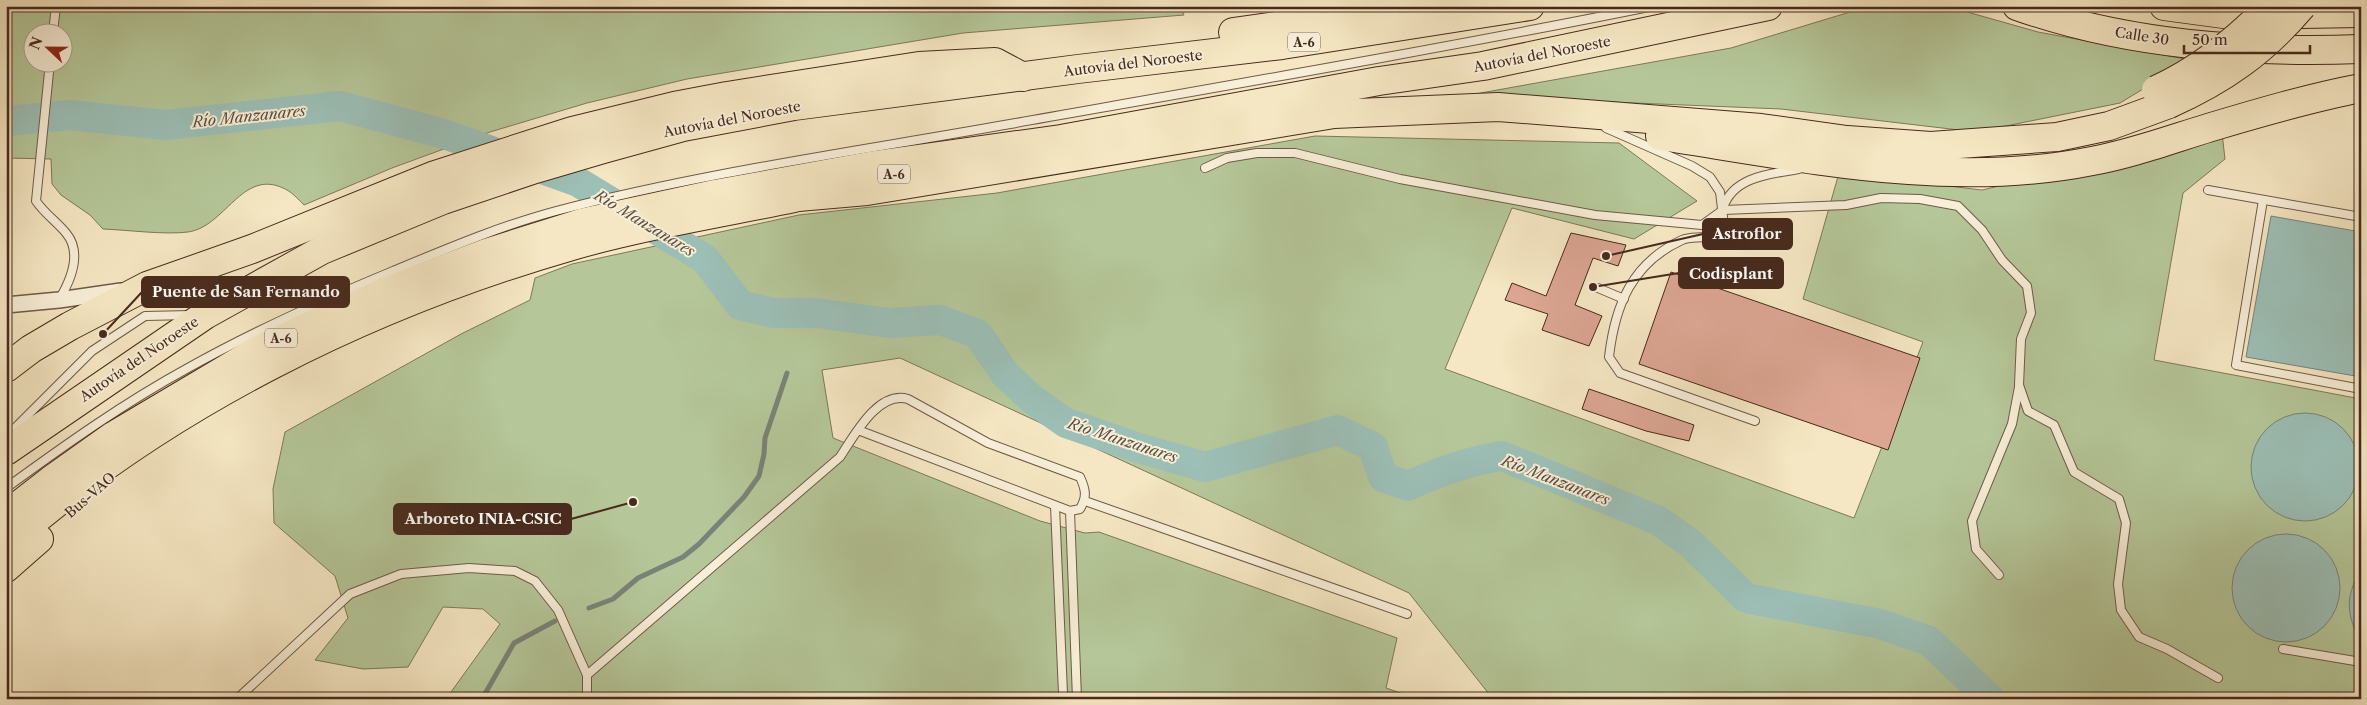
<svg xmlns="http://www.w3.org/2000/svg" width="2367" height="705" font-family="'Libre Caslon Text',serif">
  <rect width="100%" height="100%" fill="#f5e7c3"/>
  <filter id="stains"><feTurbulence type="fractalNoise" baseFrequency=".004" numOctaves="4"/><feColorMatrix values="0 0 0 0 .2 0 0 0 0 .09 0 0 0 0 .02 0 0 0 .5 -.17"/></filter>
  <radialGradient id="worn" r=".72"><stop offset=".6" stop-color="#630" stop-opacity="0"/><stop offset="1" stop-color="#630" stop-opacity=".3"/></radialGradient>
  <g fill="#b5c799" stroke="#7e785a" fill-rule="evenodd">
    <path d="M6,6H1173L1181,8L1184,15L963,33L687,79L587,103L490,132L392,168L304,205C298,199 291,191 283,188C242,169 225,227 188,232C165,235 128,230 103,229L90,215L61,195L52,184L51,159L6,158ZM32,32H62V62H32Z"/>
    <polygon points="1870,6 1946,6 2038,32 2191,60 2120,103 1976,132 1781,109 1464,96 1731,48"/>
    <polygon points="2222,133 2225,159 2183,193 2154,360 2361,399 2361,699 1493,699 1409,593 900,358 822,370 833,438 1040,521 1085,533 1099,532 1397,638 1386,688 1418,699 446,699 500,624 483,609 443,607 408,667 363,669 315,660 348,618 335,576 274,523 273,489 285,432 461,334 530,300 535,278 572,264 799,215 997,193 1315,136 1619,143 1697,201 1634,239 1512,208 1445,369 1854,518 1923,342 1803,299 1839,173 1982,190"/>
  </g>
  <g fill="#9cbfb6" stroke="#7a8378">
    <polygon points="2271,216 2361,232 2361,377 2246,357"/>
    <circle cx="2305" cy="467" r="54"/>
    <circle cx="2286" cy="588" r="54"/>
    <path d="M2361,572V641C2347,618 2344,595 2361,572Z"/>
  </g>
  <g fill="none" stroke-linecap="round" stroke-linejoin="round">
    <g stroke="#7a8378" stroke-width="5">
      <polyline points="804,324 812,313"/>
      <polyline points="589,608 613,599 638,578 683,557 699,544 744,497 759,476 764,454 765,438 787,373"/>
      <polyline points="482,699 514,643 555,621"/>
    </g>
    <path stroke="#9cbfb6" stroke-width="30" d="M6,121L70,115L166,125L340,106L444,134L578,182L705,259L740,305L773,313H817L889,323L940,320L978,334L1005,374L1032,399L1066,423L1139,448L1205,467L1338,430L1373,447L1383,477L1408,486C1438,472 1469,461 1502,456L1657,520L1690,543L1746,598L1880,624L1929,641L1990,699"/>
  </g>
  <g fill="#dca693" stroke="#472a1c">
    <polygon points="1571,233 1626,245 1618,266 1593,258 1575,305 1602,316 1589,346 1542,330 1548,314 1505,300 1512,283 1546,296"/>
    <polygon points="1671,272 1920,358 1888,450 1639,364"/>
    <polygon points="1589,389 1694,425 1689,441 1646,431 1582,409"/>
  </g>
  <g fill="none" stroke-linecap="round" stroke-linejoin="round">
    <g stroke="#725946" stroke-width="10">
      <g id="lane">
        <polyline points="53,32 56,6"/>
        <path d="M50,62L36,201C45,214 56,221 66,233C83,253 71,280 59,300"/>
        <path d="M1606,128L1692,166L1710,177L1720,192L1724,225C1718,229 1711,236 1705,237C1697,238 1689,237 1682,240C1632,263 1615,305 1609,357L1620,373L1755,421"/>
        <polyline points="1205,168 1227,158 1257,153 1295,153 1400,179 1595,215 1702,225 1723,210 1846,205 1881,198 1920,199 1958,206 1982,230 2002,260 2027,286 2031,313 2021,339 2019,385 2028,411 2054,425 2074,472 2119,499 2126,523 2118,584 2121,610 2139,637 2167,649 2218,678"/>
        <polyline points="2208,190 2361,217"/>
        <polyline points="2263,200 2236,365 2361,389"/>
        <path d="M1723,208C1733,176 1771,174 1799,169"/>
        <polyline points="1598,288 1624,299"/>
        <polyline points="8,435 92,351 145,316 191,315"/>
        <path d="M6,488C65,445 124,403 188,368C254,331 323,300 393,271C446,249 500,226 556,211C706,172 859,151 1010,124C1225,86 1440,49 1654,6"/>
        <polyline points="1085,501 1407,614"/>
        <polyline points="1055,506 1063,694 1061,699"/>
        <polyline points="1070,511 1077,699"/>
        <polyline points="1999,575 1976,549 1972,521 2012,424 2019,387"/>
        <polyline points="2283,649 2361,662"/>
        <path d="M587,675L840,457C854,436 878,390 908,399L988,443L1080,477C1086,490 1087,497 1080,509L1070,511L858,430"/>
        <polyline points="237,699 350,594 401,574 469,568 515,571 535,581 558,610 587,675 587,699"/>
      </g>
    </g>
    <g stroke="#725946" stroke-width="18">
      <polyline id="street" points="6,305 59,300 121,291"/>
    </g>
    <g stroke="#472a1c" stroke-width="30">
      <g id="highway">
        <path d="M2017,6C2127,45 2245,53 2361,49"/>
        <polyline points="2164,6 2231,15 2361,13"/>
        <polyline points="1233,32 1319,20 1387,6"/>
        <path d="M1660,136C1802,157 1948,190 2092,161C2131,154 2169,140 2208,128C2258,113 2309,98 2361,88"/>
        <polyline points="798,197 867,191 1334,114 1498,107 1761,128 1847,140 1931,146 2057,137 2109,126 2169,104"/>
        <polyline points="6,368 31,349 70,326 147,286 252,249 435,175 572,131 674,106 727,96 919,66 995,62 1023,77"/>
        <polyline points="6,451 205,315 322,250 443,200 535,169 603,149 683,127 794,106 1078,69 1282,45 1530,6"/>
        <polyline points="6,515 51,480 113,436 258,350 389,290 486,253 581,223 715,194 875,165 1061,139 1379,81 1483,66 1768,6"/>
        <path d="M6,545C167,403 370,304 575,245C647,225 721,213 794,198"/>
        <polyline points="6,568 39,539"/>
      </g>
    </g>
    <use href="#lane" stroke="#f8efd8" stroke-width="8"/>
    <use href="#street" stroke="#f8efd8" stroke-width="15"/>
    <use href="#highway" stroke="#f5e7c3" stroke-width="28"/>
    <g stroke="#472a1c" stroke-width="30" stroke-linecap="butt">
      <g id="highway-bridge">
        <path d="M2156,90C2200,70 2237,40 2270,6"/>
        <path d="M2169,104C2223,80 2263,52 2302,6"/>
      </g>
    </g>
    <use href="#highway-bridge" stroke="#f5e7c3" stroke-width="28"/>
  </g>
  <g text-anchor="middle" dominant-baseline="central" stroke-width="4" stroke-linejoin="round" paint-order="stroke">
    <g fill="#f8efd8" stroke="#7c6554" stroke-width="1">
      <rect x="1288" y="32.5" width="32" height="19" rx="4"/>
      <rect x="878" y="164.5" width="32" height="19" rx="4"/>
      <rect x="265" y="328.5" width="32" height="19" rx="4"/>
    </g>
    <g font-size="12" font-weight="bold" fill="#472a1c">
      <text x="1304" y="42">A-6</text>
      <text x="894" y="174">A-6</text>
      <text x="281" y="338">A-6</text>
    </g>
    <g font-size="14" fill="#472a1c" stroke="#f8efd8">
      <text transform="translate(2142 36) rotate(9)">Calle 30</text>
      <text transform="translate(1542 54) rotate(-11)">Autovía del Noroeste</text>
      <text transform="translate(1133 63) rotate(-7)">Autovía del Noroeste</text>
      <text transform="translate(732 119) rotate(-11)">Autovía del Noroeste</text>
      <text transform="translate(139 359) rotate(-34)">Autovía del Noroeste</text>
      <text transform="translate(90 495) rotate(-41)">Bus-VAO</text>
    </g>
    <g font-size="15" font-style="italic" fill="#5c4f42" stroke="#f8efd8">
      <text transform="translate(249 116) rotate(-6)">Río Manzanares</text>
      <text transform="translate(645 223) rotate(31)">Río Manzanares</text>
      <text transform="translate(1123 440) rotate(18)">Río Manzanares</text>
      <text transform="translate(1556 480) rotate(21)">Río Manzanares</text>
    </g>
  </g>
  <path fill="none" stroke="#472a1c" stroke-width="2" d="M1606 256L1703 234M1593 287L1679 273M103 334L142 292M633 502L571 519"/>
  <g fill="#472a1c" stroke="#f8efd8" stroke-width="2">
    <circle cx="1606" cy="256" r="5"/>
    <circle cx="1593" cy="287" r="5"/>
    <circle cx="103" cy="334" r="5"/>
    <circle cx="633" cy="502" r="5"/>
  </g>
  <g fill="#472a1c" stroke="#472a1c" stroke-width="2">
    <rect x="1703" y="219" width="89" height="30" rx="5"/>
    <rect x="1679" y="258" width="104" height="30" rx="5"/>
    <rect x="142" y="277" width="207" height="30" rx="5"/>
    <rect x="394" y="504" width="177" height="30" rx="5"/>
  </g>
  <g font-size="15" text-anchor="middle" font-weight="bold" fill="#fff">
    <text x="1747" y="239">Astroflor</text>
    <text x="1731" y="279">Codisplant</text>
    <text x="246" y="297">Puente de San Fernando</text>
    <text x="483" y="524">Arboreto INIA-CSIC</text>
  </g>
  <rect width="2367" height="705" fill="none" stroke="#f5e7c3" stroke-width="25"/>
  <rect x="8" y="8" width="2352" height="690" fill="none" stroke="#472a1c" stroke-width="2.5"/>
  <rect x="12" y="12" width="2342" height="680" fill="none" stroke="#472a1c"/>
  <g transform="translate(48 48) rotate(292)"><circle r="24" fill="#f8efd8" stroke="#b1a08d"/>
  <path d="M0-4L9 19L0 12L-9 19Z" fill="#8f2418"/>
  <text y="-8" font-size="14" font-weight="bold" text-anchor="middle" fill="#472a1c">N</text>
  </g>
  <path d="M2184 45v8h126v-8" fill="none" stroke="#472a1c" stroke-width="2.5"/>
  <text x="2192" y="45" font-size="15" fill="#472a1c" stroke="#f8efd8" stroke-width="4" paint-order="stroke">50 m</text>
  <rect width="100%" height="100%" filter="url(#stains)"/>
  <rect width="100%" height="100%" fill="url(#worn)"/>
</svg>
